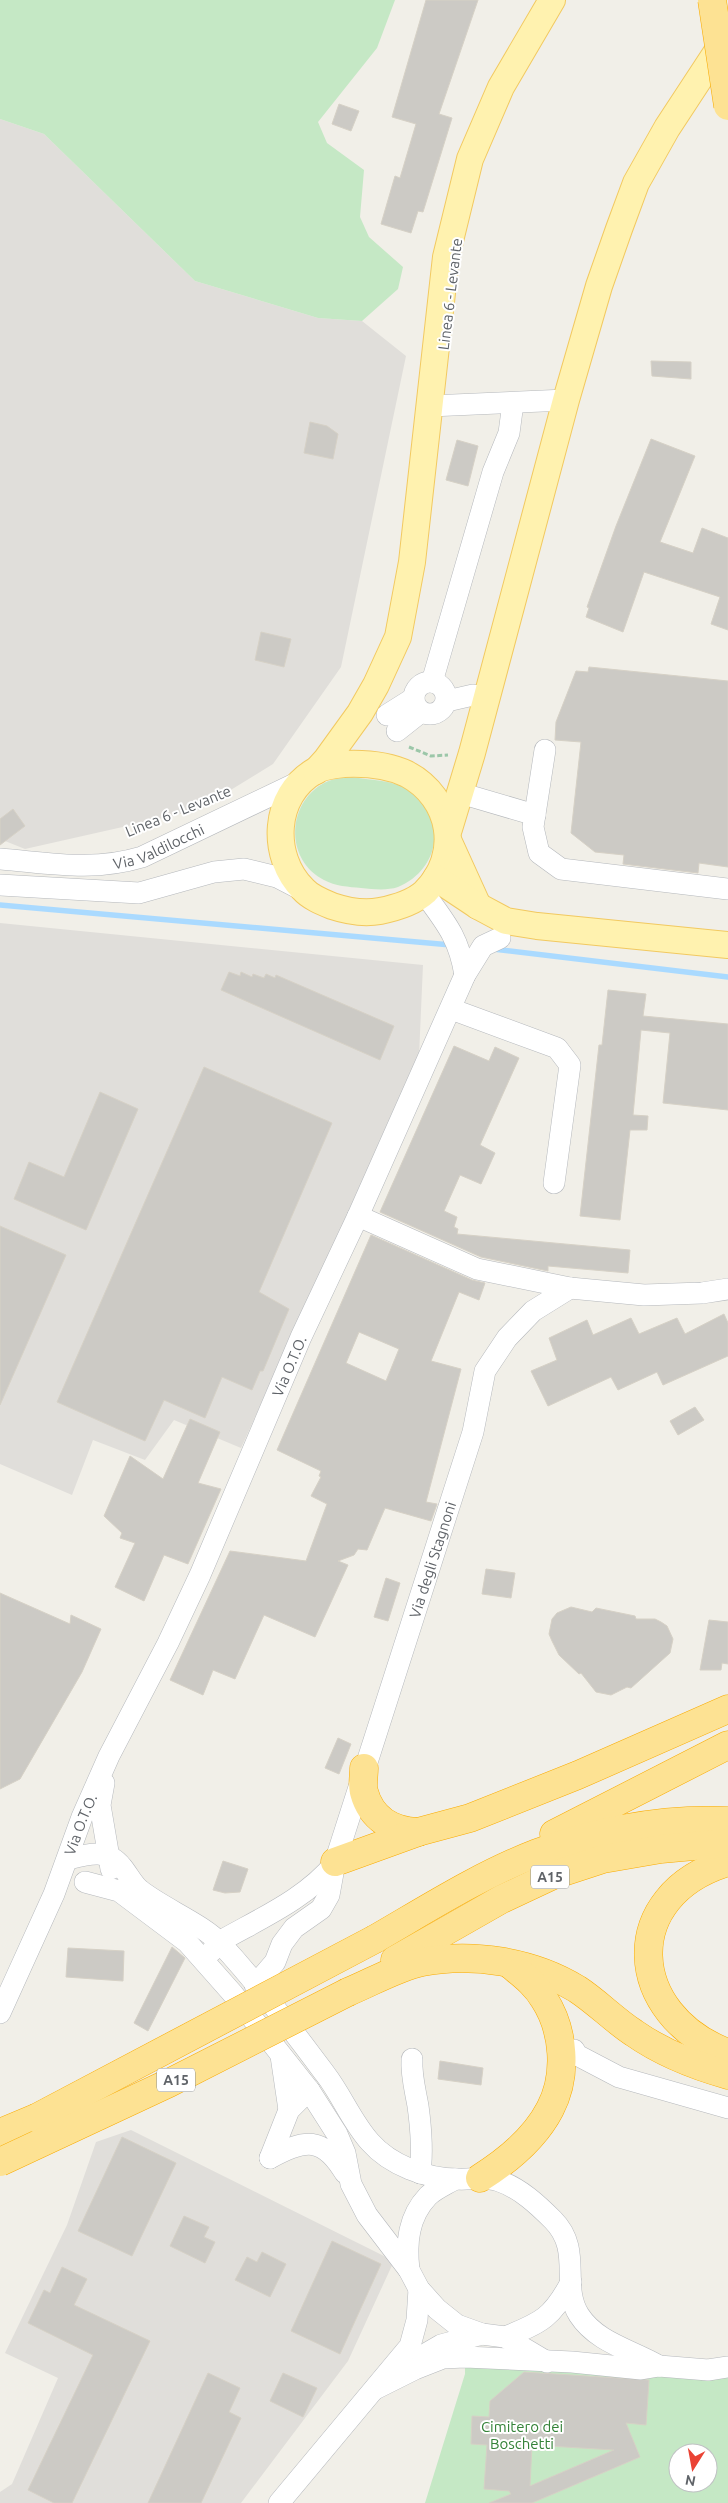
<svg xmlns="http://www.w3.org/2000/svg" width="728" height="2503" font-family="Ubuntu,sans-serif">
  <rect width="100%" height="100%" fill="#f1efe8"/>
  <g fill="#e0deda">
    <polygon points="0,119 44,134 195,281 318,318 362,321 406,356 341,667 273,764 198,810 25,849 0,839"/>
    <polygon points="0,923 423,965 419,1056 241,1448 174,1420 145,1460 93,1440 72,1495 0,1464"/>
    <polygon points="131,2130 394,2261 348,2361 241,2503 0,2503 0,2492 12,2484 58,2378 5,2353 67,2225 96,2142"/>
  </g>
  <g fill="#c5e8c5" fill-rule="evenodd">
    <polygon points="0,0 395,0 377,48 318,122 327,143 364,170 360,217 369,237 403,267 398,289 362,321 318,318 195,281 44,134 0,119"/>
    <path d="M352,777C369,780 392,780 407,789C448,814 442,869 398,887C386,891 373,889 361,888C349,887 335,886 324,880C287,861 286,809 319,786C329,779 340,778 352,777Z"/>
    <path d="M465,2361L728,2377V2503H425L465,2374ZM678,2453H708V2483H678Z"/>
  </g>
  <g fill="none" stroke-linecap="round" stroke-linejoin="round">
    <g stroke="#aadaff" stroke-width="5.5">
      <polyline points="0,905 451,945"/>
      <polyline points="493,949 728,977"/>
    </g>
  </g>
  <g fill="#cccac5" stroke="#d6d1c6" fill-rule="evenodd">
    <polygon points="426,0 478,0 439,114 452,118 423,212 418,211 411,233 381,224 395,176 400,178 416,124 392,117"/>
    <polygon points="339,104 359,111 351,131 332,124"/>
    <polygon points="651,361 691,362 691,379 652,376"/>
    <polygon points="310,422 327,426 338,434 333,459 304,453"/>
    <polygon points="651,439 695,456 660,542 693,553 702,528 728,538 728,630 711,624 720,597 644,572 623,632 586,617 589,608 587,607 616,526"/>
    <polygon points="457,440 478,446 468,486 446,480"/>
    <polygon points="261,632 291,639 284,667 255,660"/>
    <polygon points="589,667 728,681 728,867 699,863 698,873 623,864 624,855 595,852 571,833 581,742 555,740 556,722 576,671 588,672"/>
    <polygon points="13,809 25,826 0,845 0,819"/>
    <polygon points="229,972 240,976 241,972 252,977 253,974 264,978 266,974 275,978 276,975 394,1026 380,1060 221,990"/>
    <polygon points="608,990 646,994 643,1016 728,1024 728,1110 663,1103 670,1033 641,1030 633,1115 648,1116 647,1130 630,1130 620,1220 580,1216 599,1045 602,1045"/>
    <polygon points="454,1046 489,1061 495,1047 519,1058 480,1145 495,1153 481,1184 460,1175 444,1211 457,1217 454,1227 458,1229 457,1234 630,1250 628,1273 548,1266 548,1271 481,1257 380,1212"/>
    <polygon points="204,1067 332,1123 259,1292 289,1309 263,1371 260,1371 252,1390 222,1377 205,1418 164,1400 145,1441 57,1402"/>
    <polygon points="100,1092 138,1109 86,1230 14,1199 29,1162 64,1177"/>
    <polygon points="0,1226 66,1255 0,1405"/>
    <path d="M371,1235L472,1280L485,1283L479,1300L459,1292L431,1361L461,1369L426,1502L437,1504L431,1521L385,1508L367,1550L358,1549L354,1555L338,1561L348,1565L315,1637L264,1615L235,1679L213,1670L203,1695L170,1680L230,1551L306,1561L327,1504L311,1496L321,1477L319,1476L321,1471L277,1450ZM359,1332L399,1349L386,1381L346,1363Z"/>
    <polygon points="724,1314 728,1323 728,1356 663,1385 657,1372 618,1390 611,1377 548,1406 531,1371 557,1360 549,1338 587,1320 593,1335 631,1318 639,1334 677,1318 685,1334"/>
    <polygon points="695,1407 704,1420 678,1435 670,1421"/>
    <polygon points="190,1419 220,1432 198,1483 221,1489 188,1564 164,1555 144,1601 115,1587 135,1543 120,1538 122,1533 104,1516 130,1456 163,1479"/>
    <polygon points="486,1569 515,1573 511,1598 482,1594"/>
    <polygon points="386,1578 400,1583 388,1621 374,1617"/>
    <polygon points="0,1593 70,1624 71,1615 101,1629 82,1672 20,1779 0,1789"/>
    <polygon points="571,1607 592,1612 596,1608 635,1616 636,1619 655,1619 661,1622 667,1626 673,1639 670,1653 631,1688 627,1687 611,1695 596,1692 581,1673 579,1674 559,1655 552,1641 549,1634 552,1619 557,1613"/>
    <polygon points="709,1620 728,1622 728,1664 722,1663 721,1670 700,1670"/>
    <polygon points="338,1738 351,1744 339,1774 325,1768"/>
    <polygon points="223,1861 248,1869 240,1892 225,1893 213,1890"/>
    <polygon points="172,1947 185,1958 148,2031 134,2023"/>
    <polygon points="68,1948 124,1951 123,1981 66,1977"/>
    <polygon points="440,2061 483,2068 481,2085 438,2079"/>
    <polygon points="122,2137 176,2163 132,2256 78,2231"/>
    <polygon points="184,2216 209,2227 204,2237 215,2242 205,2263 170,2246"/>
    <polygon points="332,2241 381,2264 340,2354 291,2331"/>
    <polygon points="262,2252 286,2264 270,2297 235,2280 247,2257 257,2262"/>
    <polygon points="62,2267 87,2279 74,2305 150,2341 72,2503 54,2503 28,2490 93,2355 28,2323 44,2290 50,2293"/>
    <path d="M524,2372L649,2380L646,2425L626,2423L640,2457L532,2503H489L511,2494L509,2491L484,2489L487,2445L471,2444L472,2416L489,2417L490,2401ZM532,2445L614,2450L530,2486Z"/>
    <polygon points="208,2373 240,2388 229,2412 241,2418 201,2503 148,2503"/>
    <polygon points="283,2373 317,2388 303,2417 270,2401"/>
  </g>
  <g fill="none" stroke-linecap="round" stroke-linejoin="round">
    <g stroke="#b5b8bc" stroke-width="22">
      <g id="minor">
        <polyline points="430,406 566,400"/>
        <circle cx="430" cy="698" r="16"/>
        <polyline points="432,682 493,472 509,433 513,403"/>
        <polyline points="447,701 473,695 486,698"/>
        <polyline points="387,715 414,698"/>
        <polyline points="397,731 421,712"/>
        <polyline points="545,750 533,827 539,853 561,869 728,889"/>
        <polyline points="460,793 535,815"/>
        <path id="s1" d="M0,859C50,863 92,872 142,857L303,780"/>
        <polyline points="0,885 139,893 214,872 244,869 277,877 304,891"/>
        <path d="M424,893C446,923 459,938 465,975"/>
        <polyline points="451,1009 557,1048 570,1065 554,1183"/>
        <polyline points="358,1216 477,1269 570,1288 644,1295 702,1293 728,1289"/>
        <polyline points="104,1783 100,1805 111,1869"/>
        <path d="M68,1859C88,1854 107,1848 122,1867C128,1874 133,1885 140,1890C162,1908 203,1924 221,1944C258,1984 293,2031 326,2075C342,2096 352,2122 370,2142C390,2165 427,2179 457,2179C471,2180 485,2176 499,2181C520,2188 538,2205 553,2220C583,2250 560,2285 579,2315C597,2343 632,2350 659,2366"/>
        <polyline points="85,1882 119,1891 187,1942 233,1994 309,2090 337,2134 345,2153 351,2184 367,2215 409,2270 419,2289 437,2309 457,2325 482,2334 505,2337 547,2362"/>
        <path d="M211,1952L219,1942C259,1919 306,1899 335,1863"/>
        <path id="s2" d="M255,1985L275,1962L282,1944L294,1928L321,1909L329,1895L335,1862L473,1432L485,1371L507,1338L533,1311L570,1288"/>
        <path id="s3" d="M0,2013L54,1894L82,1817L109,1756L168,1643L200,1575L301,1337L358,1216L465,975L483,946L500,938"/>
        <polyline points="574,2050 577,2055 619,2077 728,2108"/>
        <polyline points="281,2056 289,2110"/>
        <path d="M412,2059C411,2075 415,2089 418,2106C421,2128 423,2150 420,2173"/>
        <path d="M270,2158C305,2139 323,2136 345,2173"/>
        <polyline points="270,2158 289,2110 309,2090"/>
        <path d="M409,2270C406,2243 408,2217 428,2196C435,2189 447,2184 455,2179"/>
        <path d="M505,2337C541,2323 553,2317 571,2282"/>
        <polyline points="422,2356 441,2345 482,2334"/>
        <polyline points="375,2389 415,2369 443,2358 465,2357 572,2362 641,2369 659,2366 708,2370 728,2367"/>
        <polyline points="279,2503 410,2346 417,2320 419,2289"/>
      </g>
    </g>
    <g stroke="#f2c960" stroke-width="28">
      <g id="major">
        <path d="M344,764C365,763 388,765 407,774C452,798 462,855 425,892C414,902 395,908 380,911C364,914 347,911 332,906C322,902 310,897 303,889C270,856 273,795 315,771C323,766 335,765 344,764Z"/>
        <polyline points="316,771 326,760 360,713 376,685 398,637 412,562 446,257 470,159 501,87 552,0"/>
        <polyline points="449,829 472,753 566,400 599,286 619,229 636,183 667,128 728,35"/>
        <polyline points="448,840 478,906"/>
        <polyline points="436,878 478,906 506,921 537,926 728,945"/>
      </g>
    </g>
    <g stroke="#f9ab00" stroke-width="29">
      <g id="highway">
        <path d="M364,1768C364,1775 362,1786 364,1792C371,1818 392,1831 418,1832"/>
        <polyline points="554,1834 728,1745"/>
        <polyline points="335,1862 418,1832 470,1818 578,1775 728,1709"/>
        <path d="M728,1862C618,1895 626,2015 728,2053"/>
        <path d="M375,1939C427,1909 480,1875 537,1853C597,1831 664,1818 728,1821"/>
        <polyline points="395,1960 502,1899 551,1876 603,1859 661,1849 728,1843"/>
        <path d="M348,1992C372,1982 398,1967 422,1962C473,1952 533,1962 577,1989C597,2002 614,2020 634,2033C661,2052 696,2066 728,2075"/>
        <polyline points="0,2133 36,2118"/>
        <path d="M480,2178C507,2161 535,2138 550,2109C568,2075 564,2030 544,1999C536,1985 524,1976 512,1966"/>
      </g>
    </g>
    <polyline stroke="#9cc7a9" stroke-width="3" stroke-dasharray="5 2.5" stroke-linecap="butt" points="409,747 431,756 448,755"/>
    <use href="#minor" stroke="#fff" stroke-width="21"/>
    <use href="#major" stroke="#fff2af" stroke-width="26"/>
    <use href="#highway" stroke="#fde293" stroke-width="28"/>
    <g stroke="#f9ab00" stroke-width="29" stroke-linecap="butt">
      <g id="highway-bridge">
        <polyline points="712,0 728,106"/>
        <polyline points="36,2118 375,1939"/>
        <polyline points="0,2162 169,2083 348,1992"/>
      </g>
    </g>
    <use href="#highway-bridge" stroke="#fde293" stroke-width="28"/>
  </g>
  <g text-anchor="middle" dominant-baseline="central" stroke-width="4" stroke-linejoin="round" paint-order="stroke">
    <g fill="#fff" stroke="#8f9295" stroke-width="1">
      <rect x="531" y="1865.5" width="38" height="23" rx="4"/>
      <rect x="157" y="2068.5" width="38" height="23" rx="4"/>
    </g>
    <g font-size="14" font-weight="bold" fill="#5f6368">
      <text x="550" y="1877">A15</text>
      <text x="176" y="2080">A15</text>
    </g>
    <g font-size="15" fill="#5f6368" stroke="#fff">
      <text transform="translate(450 294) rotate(-83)">Linea 6 - Levante</text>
      <text transform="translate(178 811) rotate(-22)">Linea 6 - Levante</text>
      <text stroke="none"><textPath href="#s1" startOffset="162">Via Valdilocchi</textPath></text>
      <text stroke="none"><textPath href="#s3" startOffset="709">Via O.T.O.</textPath></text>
      <text stroke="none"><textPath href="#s2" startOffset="470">Via degli Stagnoni</textPath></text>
      <text stroke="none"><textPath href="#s3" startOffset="205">Via O.T.O.</textPath></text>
    </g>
    <g font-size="15" fill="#348238" stroke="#fff">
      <text x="522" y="2426">Cimitero dei<tspan x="522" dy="17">Boschetti</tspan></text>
    </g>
  </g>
  <g transform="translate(693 2468) rotate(191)"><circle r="24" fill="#ffffff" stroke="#bfc1c3"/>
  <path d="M0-4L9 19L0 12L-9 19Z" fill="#ea4335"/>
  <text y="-8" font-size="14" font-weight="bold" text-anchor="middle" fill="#5f6368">N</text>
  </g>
</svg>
